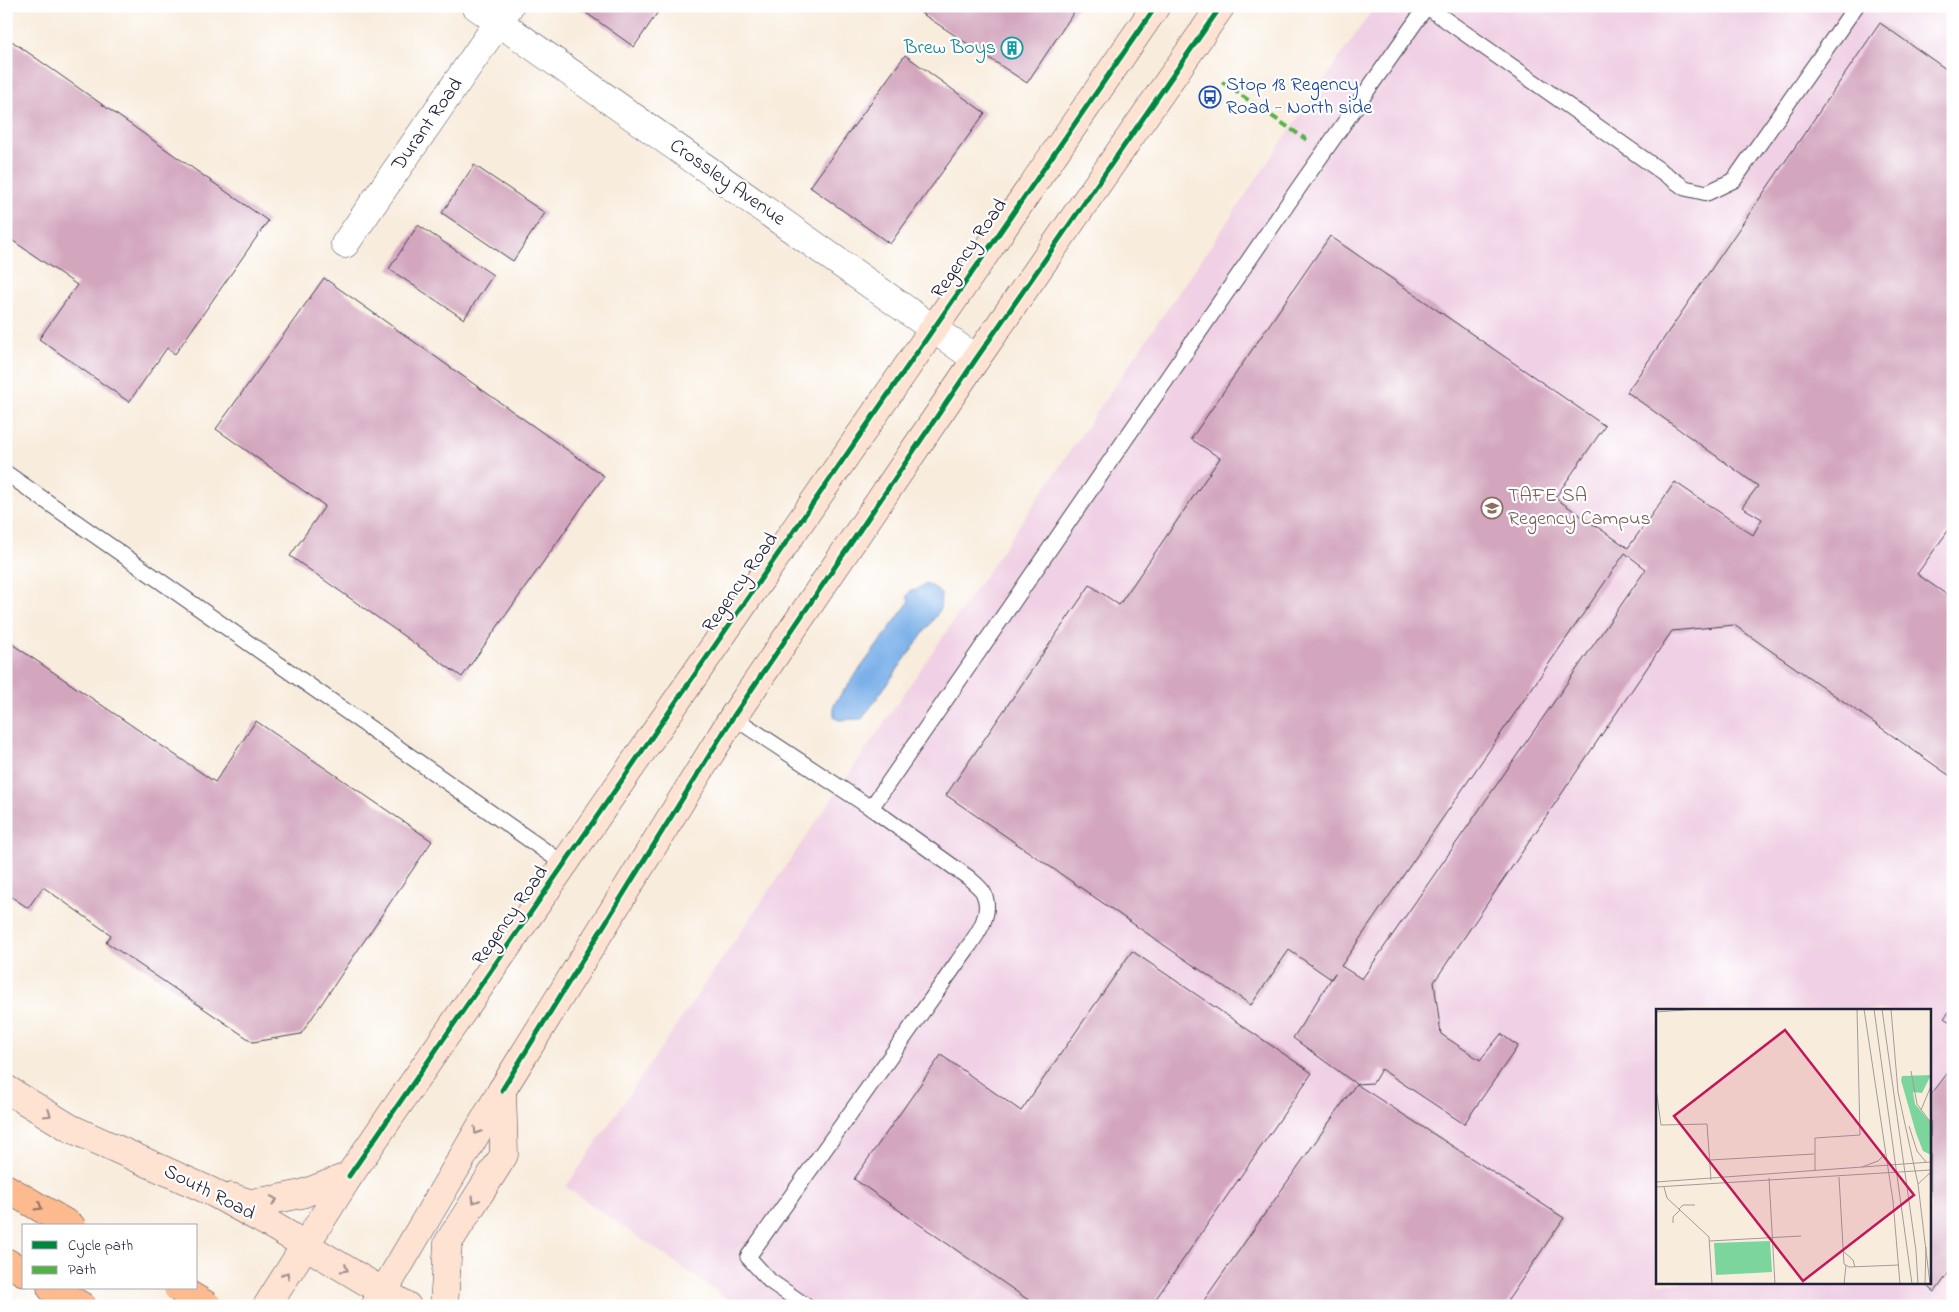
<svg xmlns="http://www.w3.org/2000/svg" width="1959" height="1312" font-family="'Indie Flower',sans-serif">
  <rect width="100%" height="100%" fill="#fff"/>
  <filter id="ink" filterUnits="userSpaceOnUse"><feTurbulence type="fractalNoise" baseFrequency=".02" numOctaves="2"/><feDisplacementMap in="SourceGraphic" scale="10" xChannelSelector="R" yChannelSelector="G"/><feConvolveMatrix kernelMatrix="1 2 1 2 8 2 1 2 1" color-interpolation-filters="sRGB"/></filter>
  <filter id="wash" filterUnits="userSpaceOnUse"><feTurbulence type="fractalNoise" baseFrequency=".0096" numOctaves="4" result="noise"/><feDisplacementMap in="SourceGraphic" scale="20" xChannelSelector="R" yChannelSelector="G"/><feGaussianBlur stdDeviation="1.12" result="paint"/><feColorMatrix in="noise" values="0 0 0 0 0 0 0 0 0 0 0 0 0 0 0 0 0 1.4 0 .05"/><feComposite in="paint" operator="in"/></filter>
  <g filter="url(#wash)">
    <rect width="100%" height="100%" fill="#f8ecdc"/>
    <path fill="#f0d0e4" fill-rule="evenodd" d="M1375,6H1953V1306H738L566,1187ZM1658,1011H1930V1283H1658Z"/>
    <polygon fill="#7bb0e9" stroke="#4e6992" points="925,584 934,587 941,594 940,610 862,719 838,720 834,716 834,704 909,602 907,596 910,591 916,590"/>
    <g id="blocks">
      <g fill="#d3a6be" fill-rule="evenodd">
        <polygon points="579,6 662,6 634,47 578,7"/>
        <polygon points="926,6 1078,6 1027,83 921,13"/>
        <path d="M1880,23L1953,74V524L1917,574L1953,599V778L1734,625L1672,631L1434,982L1441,1034L1480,1060L1501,1034L1518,1046L1464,1124L1381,1069L1373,1083L1356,1084L1293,1038L1335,973L1331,979L1289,950L1251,1005L946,795L1090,585L1119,605L1220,458L1191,439L1330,236L1605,426L1555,498L1628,548L1675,482L1753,535L1762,519L1742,507L1758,486L1627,392ZM1625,553L1646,569L1362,979L1341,966Z"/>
        <polygon points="6,37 268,221 175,354 167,348 129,402 39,339 77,285 6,236"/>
        <polygon points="905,55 985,113 890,244 810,187"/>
        <polygon points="474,165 545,213 513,261 442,213"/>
        <polygon points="418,225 493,275 464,319 389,269"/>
        <polygon points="324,278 604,476 462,677 290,556 325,506 216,429"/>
        <polygon points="6,640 215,782 256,721 432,841 301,1034 253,1042 106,942 111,935 43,887 28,908 6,893"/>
        <polygon points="1132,951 1312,1073 1151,1306 1037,1306 854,1179 941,1055 1021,1111"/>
        <polygon points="1953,1007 1953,1024 1944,1018"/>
        <polygon points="1953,1066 1953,1267 1935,1292 1923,1283 1930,1283 1930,1096"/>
        <polygon points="1356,1084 1564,1218 1504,1306 1200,1306"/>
      </g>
    </g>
  </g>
  <g filter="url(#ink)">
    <use href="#blocks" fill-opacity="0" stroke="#424053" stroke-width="1"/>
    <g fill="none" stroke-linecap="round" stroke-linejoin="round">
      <g stroke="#424053" stroke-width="17">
        <g id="lane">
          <polyline points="1426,6 1685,188 1707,193 1734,180 1856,6"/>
          <polyline points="6,473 564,864"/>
          <path d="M733,717L871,808L969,878C973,882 980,887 983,892C996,917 970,943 957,963L748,1257L770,1281L806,1306"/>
          <polyline points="871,808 1302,183 1426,7"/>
        </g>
      </g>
      <g stroke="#424053" stroke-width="29">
        <g id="street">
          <polyline points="476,6 976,359"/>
          <polyline points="345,244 509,7"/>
        </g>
      </g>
      <g stroke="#424053" stroke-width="29">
        <g id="secondary">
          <polyline points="6,1089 70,1128 210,1191 275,1227 407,1306"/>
          <polyline points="231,1197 249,1203 277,1199 302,1194 349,1176"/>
          <polyline points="267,1306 349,1176 1156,6"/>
          <polyline points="375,1306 502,1090 733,717 976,359 1221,6"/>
          <polyline points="444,1306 448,1243 504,1155 502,1090"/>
        </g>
      </g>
      <g stroke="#424053" stroke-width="29">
        <g id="highway">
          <polyline points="6,1188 71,1226"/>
          <polyline points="6,1262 24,1272"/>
          <polyline points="51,1288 82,1306"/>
        </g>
      </g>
      <use href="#lane" stroke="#fff" stroke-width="15"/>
      <use href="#street" stroke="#fff" stroke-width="28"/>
      <use href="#secondary" stroke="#fee3d2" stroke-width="28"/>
      <use href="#highway" stroke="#fcba8e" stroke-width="28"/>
      <g stroke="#424053" stroke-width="29" stroke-linecap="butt">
        <polyline id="highway-bridge" points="178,1288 208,1306"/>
      </g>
      <use href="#highway-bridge" stroke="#fcba8e" stroke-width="28"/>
      <polyline stroke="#55b146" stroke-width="4" stroke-dasharray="8 4" stroke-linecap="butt" points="1222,82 1307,140"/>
      <g stroke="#fff" stroke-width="8">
        <g id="cycleway">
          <polyline points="502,1090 733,717 976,359 1221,6"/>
          <polyline points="349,1176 1156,6"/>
        </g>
      </g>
      <use href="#cycleway" stroke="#00873e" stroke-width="5"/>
    </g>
    <defs><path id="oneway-chevron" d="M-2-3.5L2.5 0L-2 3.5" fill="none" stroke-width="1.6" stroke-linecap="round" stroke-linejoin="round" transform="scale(1.25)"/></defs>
    <g stroke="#9b8c8e">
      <use href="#oneway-chevron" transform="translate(48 1114) rotate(32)"/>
      <use href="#oneway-chevron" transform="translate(477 1131) rotate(121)"/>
      <use href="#oneway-chevron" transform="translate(274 1200) rotate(-9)"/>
      <use href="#oneway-chevron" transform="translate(475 1200) rotate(122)"/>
      <use href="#oneway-chevron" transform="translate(345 1269) rotate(31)"/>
      <use href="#oneway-chevron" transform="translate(286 1275) rotate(-57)"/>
    </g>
    <use stroke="#8f6e64" href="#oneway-chevron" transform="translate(39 1207) rotate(30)"/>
  </g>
  <defs>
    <g id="building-ring" transform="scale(1.125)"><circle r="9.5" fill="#fff" stroke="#0f9aa8" stroke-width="1.5"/><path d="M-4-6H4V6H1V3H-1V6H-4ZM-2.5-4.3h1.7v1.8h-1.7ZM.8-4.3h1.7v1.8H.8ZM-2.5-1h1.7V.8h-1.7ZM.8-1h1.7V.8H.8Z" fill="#0f9aa8"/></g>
    <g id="bus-ring" transform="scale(1.125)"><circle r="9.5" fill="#fff" stroke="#1a4fb4" stroke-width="1.5"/><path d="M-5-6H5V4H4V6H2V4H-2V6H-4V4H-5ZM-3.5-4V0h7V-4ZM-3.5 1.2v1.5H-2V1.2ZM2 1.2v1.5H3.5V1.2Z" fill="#1a4fb4"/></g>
    <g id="university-ring" transform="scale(1.125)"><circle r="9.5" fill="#fff" stroke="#8d6e63" stroke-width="1.5"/><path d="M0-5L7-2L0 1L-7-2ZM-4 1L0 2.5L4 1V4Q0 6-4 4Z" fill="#8d6e63"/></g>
  </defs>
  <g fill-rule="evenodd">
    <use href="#building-ring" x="1012" y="48"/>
    <use href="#bus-ring" x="1210" y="97"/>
    <use href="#university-ring" x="1492" y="508"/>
  </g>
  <g text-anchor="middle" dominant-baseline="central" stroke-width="4.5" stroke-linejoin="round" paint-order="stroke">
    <g font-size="20" fill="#0d838f" stroke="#fff" text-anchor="end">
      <text x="996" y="48">Brew Boys</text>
    </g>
    <g font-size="20" fill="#164399" stroke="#fff" text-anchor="start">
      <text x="1226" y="85">Stop 18 Regency<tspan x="1226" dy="23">Road - North side</tspan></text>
    </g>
    <g font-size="20" fill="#22223b" stroke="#fff">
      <text transform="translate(428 125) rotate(-55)">Durant Road</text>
      <text transform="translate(727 183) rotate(35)">Crossley Avenue</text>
      <text transform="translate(970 249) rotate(-55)">Regency Road</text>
      <text transform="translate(741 583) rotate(-55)">Regency Road</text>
      <text transform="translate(511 916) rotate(-55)">Regency Road</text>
      <text transform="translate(209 1193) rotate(27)">South Road</text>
    </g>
    <g font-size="20" fill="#785e54" stroke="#fff" text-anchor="start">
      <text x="1508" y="496">TAFE SA<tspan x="1508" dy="23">Regency Campus</tspan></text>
    </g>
  </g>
  <g transform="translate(1656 1009)">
    <rect width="275" height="275" fill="#f8ecdc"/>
    <path d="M275,66L266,84L257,83L259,95L275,114V146L267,142L260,124L245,71L246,67ZM114,232L116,263L60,266L58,234Z" fill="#7bd59c"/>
    <path fill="none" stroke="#a29b9c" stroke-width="1" d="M208,0L237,192L244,275M218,0L256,275M226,0L260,242L262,275M235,0L242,83L262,175L274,275M0,3L42,0M0,34V74M255,62L261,95L275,114M0,80L5,116L51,115L55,171M265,101L275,77M253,117L261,142L270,153M54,151L158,145M206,158L222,152L229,145M159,162V129L204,126L201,0M183,168L188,255L193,258L243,256M113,169L119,275M0,173L275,153M262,175L275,163M0,178L275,161M8,178L11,189L53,228L56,275M23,200L27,196H39M17,214V208L24,201M54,232L145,227M187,242L197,251L199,258M188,275L190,256M269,275L270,238"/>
    <path fill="#c2185b" fill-opacity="0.15" stroke="#c2185b" stroke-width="2.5" d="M129,21L258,186L147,272L18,107Z"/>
    <rect width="275" height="275" fill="none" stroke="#22223b" stroke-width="2.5"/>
  </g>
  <rect width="1959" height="1312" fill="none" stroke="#fff" stroke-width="25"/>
  <rect x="22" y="1224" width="175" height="65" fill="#ffffff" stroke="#a7a7b1"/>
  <rect x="32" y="1241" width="25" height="8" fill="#00873e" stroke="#a7a7b1"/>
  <text x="68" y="1250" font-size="15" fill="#22223b">Cycle path</text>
  <rect x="32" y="1266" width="25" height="8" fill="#55b146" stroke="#a7a7b1"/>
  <text x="68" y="1274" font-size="15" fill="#22223b">Path</text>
</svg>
